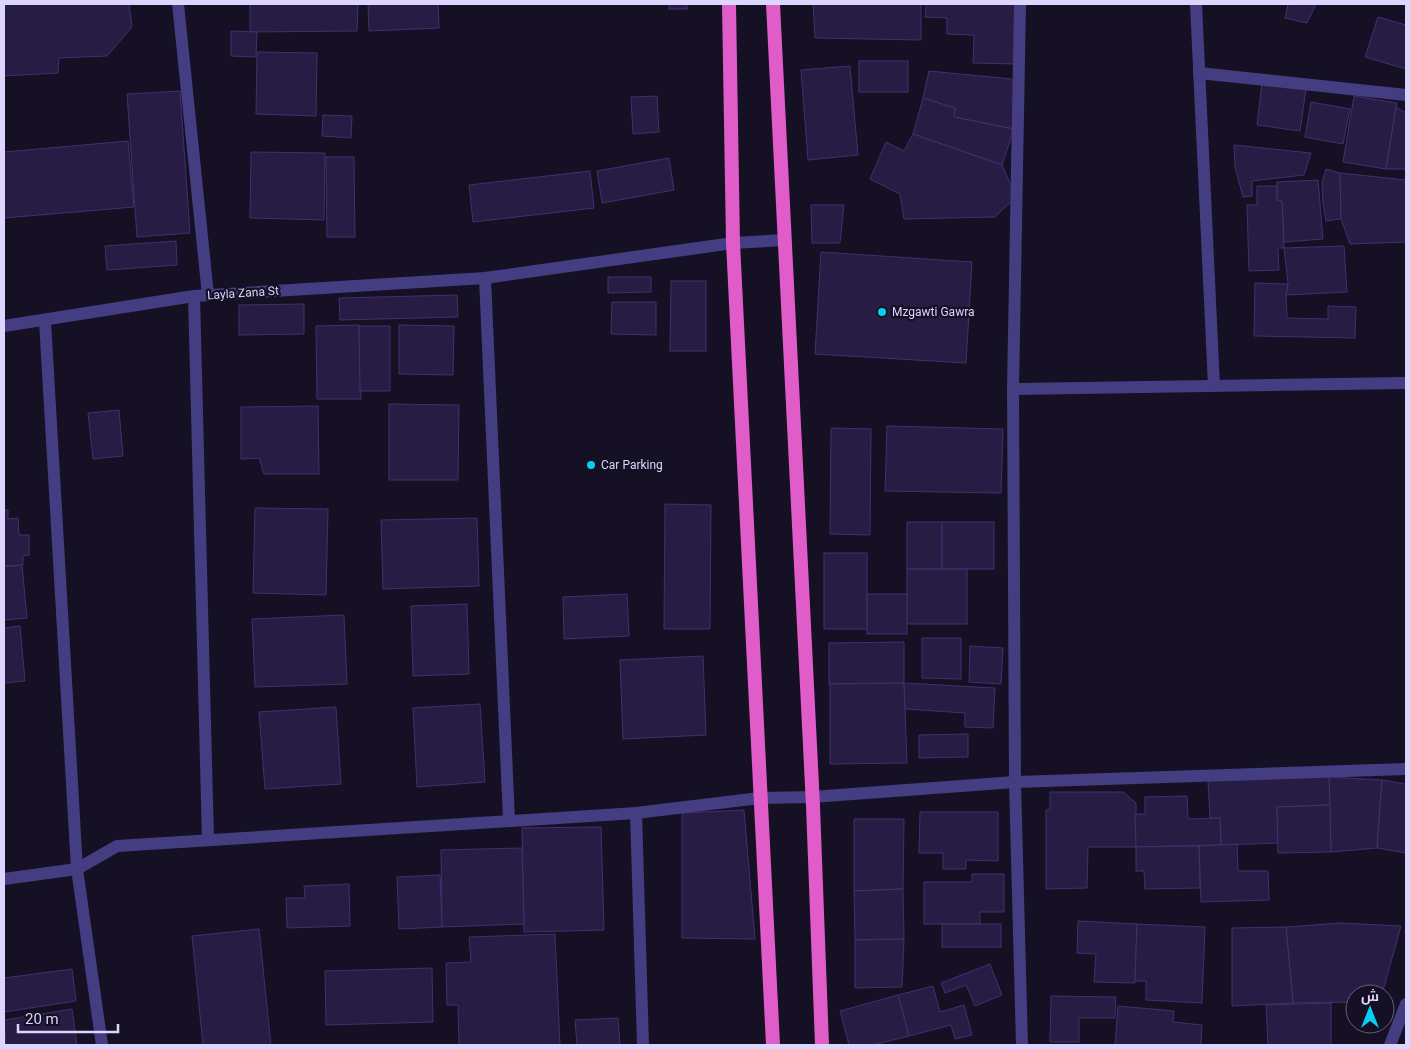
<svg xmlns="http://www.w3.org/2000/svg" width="1410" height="1049" font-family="Roboto,Cairo,sans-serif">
  <rect width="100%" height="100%" fill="#151024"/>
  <g fill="#271d44" stroke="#41306f">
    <polygon points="4,4 129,4 132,27 107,56 59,58 58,73 4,76"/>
    <polygon points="250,4 358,4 357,31 250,32"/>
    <polygon points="368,4 438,4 439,28 369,31"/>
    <rect x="669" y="4" width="18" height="5"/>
    <polygon points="813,4 921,4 921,40 815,38"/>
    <polygon points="926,4 1018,4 1017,64 973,63 974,35 947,34 947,18 925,17"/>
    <polygon points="1288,4 1316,4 1307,23 1285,18"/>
    <polygon points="1378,17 1406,25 1406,69 1365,57"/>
    <polygon points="231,31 257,32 256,57 231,56"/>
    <polygon points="257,52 317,53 316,116 256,114"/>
    <rect x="859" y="61" width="49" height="31"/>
    <polygon points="850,66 858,155 808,160 801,70"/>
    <polygon points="929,71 1012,79 1017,102 1014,129 954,117 955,108 923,98"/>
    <polygon points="1262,83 1306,89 1300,131 1257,125"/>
    <polygon points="180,91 190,233 137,237 127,94"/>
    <polygon points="657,96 659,132 633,134 631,97"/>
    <polygon points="1354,96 1397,103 1386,169 1343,162"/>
    <polygon points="923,98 955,108 954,117 1014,129 1002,165 913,134"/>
    <polygon points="1311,102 1350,109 1343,144 1305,137"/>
    <polygon points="1396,107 1406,113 1406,169 1386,169"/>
    <polygon points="323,115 352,116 351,138 322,136"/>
    <polygon points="913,134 1002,165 1016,197 995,217 904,219 900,194 870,179 886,142 904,151"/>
    <polygon points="128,141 134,207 4,218 4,152"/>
    <polygon points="1234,145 1311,153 1304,175 1252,181 1252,196 1243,197 1235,167"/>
    <polygon points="251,152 325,153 324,220 250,218"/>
    <polygon points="326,157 354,157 355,237 327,237"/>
    <polygon points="669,158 674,190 602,203 597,171"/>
    <polygon points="1326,169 1340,173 1341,219 1326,221 1323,203 1322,183"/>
    <polygon points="590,171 594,208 473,222 469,185"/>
    <polygon points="1340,173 1406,180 1406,242 1350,244 1341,219"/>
    <polygon points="1318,180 1323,239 1284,242 1282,201 1277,200 1277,182"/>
    <polygon points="1257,186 1277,186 1277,200 1282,201 1284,248 1278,248 1279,270 1249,271 1247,205 1257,205"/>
    <polygon points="811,205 844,205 840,243 812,243"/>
    <polygon points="176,241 177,265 107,270 105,246"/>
    <polygon points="1344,246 1347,292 1286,295 1288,284 1284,248"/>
    <polygon points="821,252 972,262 966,363 815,354"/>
    <polygon points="608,277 651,277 651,292 608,293"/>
    <polygon points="671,281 706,281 706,351 670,351"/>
    <polygon points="1255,283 1288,284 1286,295 1287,318 1328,319 1328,306 1356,307 1355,338 1254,336"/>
    <polygon points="457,295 458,317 340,320 339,298"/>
    <polygon points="612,302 656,302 656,335 611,334"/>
    <polygon points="304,304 304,334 239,335 239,305"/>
    <polygon points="359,325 361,399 317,399 316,326"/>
    <polygon points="399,325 454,326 453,375 399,374"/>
    <polygon points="359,326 390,326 390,391 360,391"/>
    <polygon points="389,404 459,405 458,480 389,480"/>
    <polygon points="318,406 319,474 264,474 259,458 241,459 241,407"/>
    <polygon points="119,410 123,456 93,459 88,413"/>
    <polygon points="887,426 1003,429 1001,493 885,491"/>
    <polygon points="831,428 871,429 870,535 830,534"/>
    <polygon points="665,504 711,505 710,629 664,629"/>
    <polygon points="255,508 328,509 326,595 253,593"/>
    <polygon points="4,510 8,510 8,519 18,518 19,535 29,535 29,555 23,556 23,565 4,566"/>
    <polygon points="477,518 479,586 383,589 381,520"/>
    <rect x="907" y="522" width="35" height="47"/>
    <rect x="942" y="522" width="52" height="47"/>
    <rect x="824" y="553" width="43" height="76"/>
    <polygon points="22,565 27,618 4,620 4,567"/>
    <rect x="907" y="569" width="60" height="55"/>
    <polygon points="627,594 629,636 564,639 563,597"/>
    <rect x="867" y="594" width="40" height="40"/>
    <polygon points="467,604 469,674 413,676 411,606"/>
    <polygon points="344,615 347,684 255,687 252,619"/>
    <polygon points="20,626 25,681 4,683 4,628"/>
    <polygon points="922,638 961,638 961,679 922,678"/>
    <polygon points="904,642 904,683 829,684 829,643"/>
    <polygon points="970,646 1003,648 1001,684 969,682"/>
    <polygon points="703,656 706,735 623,739 620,660"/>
    <polygon points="904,683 907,763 830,764 830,684"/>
    <polygon points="904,683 995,688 993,728 965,727 965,713 905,709"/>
    <polygon points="480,704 485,782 417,787 413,708"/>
    <polygon points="336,707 341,784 265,789 259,712"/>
    <polygon points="968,734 968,757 919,758 919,735"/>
    <polygon points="1329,777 1382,780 1377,848 1331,852"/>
    <polygon points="1329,777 1330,805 1277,807 1278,843 1221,845 1220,818 1210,818 1208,781"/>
    <polygon points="1382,780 1406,784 1406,853 1377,848"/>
    <polygon points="1050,792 1123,792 1136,803 1136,847 1088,847 1087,888 1046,889 1046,810 1050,810"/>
    <polygon points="1187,796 1188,819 1220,818 1221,845 1136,847 1135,814 1145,814 1145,797"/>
    <polygon points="1330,805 1331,852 1278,853 1277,807"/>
    <polygon points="744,810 755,939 682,938 682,813"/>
    <polygon points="920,812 998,812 998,861 966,860 966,869 943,869 943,853 919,853"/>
    <polygon points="854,819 904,819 903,889 854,891"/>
    <polygon points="601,827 604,930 524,932 522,828"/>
    <polygon points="1237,844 1238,871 1268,871 1269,900 1201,902 1199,846"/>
    <polygon points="1183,846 1199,846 1200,888 1145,889 1144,871 1136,871 1136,847"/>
    <polygon points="522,848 524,924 442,927 441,850"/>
    <polygon points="972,874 1004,874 1004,912 980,912 980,924 924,924 924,882 972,882"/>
    <polygon points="440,875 442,927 399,929 397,877"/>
    <polygon points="349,884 350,926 287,928 286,898 305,898 304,886"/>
    <polygon points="903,889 904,939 855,940 854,891"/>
    <polygon points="1078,921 1137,924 1135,983 1094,982 1096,954 1077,953"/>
    <polygon points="1340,923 1401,926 1382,994 1355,994 1355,1002 1293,1003 1286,927"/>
    <rect x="942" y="924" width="59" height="23"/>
    <polygon points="1137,924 1205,927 1202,1003 1146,1000 1146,981 1135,981"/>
    <polygon points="1286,927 1293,1003 1232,1006 1232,928"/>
    <polygon points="259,929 271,1045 203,1045 192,936"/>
    <polygon points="555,934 560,1045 459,1045 458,1005 447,1005 446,963 471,962 469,937"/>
    <polygon points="904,939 902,987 855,988 855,940"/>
    <polygon points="990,964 1002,995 975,1006 966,985 945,993 941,983"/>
    <polygon points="432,968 433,1022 326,1025 325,971"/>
    <polygon points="72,969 76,1001 4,1012 4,978"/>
    <polygon points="933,986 940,1012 964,1005 972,1035 955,1039 951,1025 909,1036 898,995"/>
    <polygon points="898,995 909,1036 873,1045 849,1045 840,1011"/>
    <polygon points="1051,996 1116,997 1115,1018 1079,1018 1079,1042 1050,1042"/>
    <polygon points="1331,1003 1331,1045 1268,1045 1266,1005"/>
    <polygon points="1118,1006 1174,1011 1173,1022 1202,1025 1201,1045 1115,1045"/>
    <polygon points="72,1009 77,1045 6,1045 4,1020"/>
    <polygon points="618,1018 620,1045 577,1045 575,1020"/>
  </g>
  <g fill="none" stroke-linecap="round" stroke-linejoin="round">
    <g stroke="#443d81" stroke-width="12">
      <polyline points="178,4 208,295"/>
      <polyline points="1020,4 1013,389 1015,782 1022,1045"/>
      <polyline points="1196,4 1214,386"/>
      <polyline points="1199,73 1406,95"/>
      <polyline points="485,278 509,820"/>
      <polyline points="194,296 208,840"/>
      <polyline points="45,321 77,869 102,1045"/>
      <polyline points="1013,389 1406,383"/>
      <polyline points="636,813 643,1045"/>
      <polyline points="4,879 77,869 117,846 636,813 760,798 812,797 1015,782 1406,769"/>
    </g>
    <g stroke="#443d81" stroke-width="12">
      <polyline points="4,326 194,296 485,278 733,243 785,240"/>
      <polyline points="1390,1045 1406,1004"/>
    </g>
    <g stroke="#e05cc8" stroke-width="14">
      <polyline points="729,4 733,243 773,1045"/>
      <polyline points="773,4 813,806 822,1045"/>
    </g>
  </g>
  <g fill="#0bccf3" stroke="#151024" stroke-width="2">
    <circle cx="882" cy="312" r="5"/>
    <circle cx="591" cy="465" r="5"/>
  </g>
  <g text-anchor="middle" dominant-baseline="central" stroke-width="4.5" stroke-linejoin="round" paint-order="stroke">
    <g font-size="12" fill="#dcd5fd" stroke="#151024">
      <text transform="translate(243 293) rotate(-4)">Layla Zana St</text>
    </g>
    <g font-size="12" fill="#dcd5fd" stroke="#151024" text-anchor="start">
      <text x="892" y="312">Mzgawti Gawra</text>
      <text x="601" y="465">Car Parking</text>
    </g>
  </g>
  <rect width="1410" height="1049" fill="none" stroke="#dcd5fd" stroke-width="10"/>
  <g transform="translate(1370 1009)"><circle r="24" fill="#151024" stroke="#655f7b"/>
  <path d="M0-4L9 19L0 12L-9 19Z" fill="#0bccf3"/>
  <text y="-8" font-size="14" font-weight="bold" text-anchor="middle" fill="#dcd5fd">ش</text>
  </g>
  <path d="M18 1024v8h100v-8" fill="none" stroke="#dcd5fd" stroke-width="2.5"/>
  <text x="25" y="1024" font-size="15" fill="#dcd5fd" stroke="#151024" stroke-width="4" paint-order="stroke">20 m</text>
</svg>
